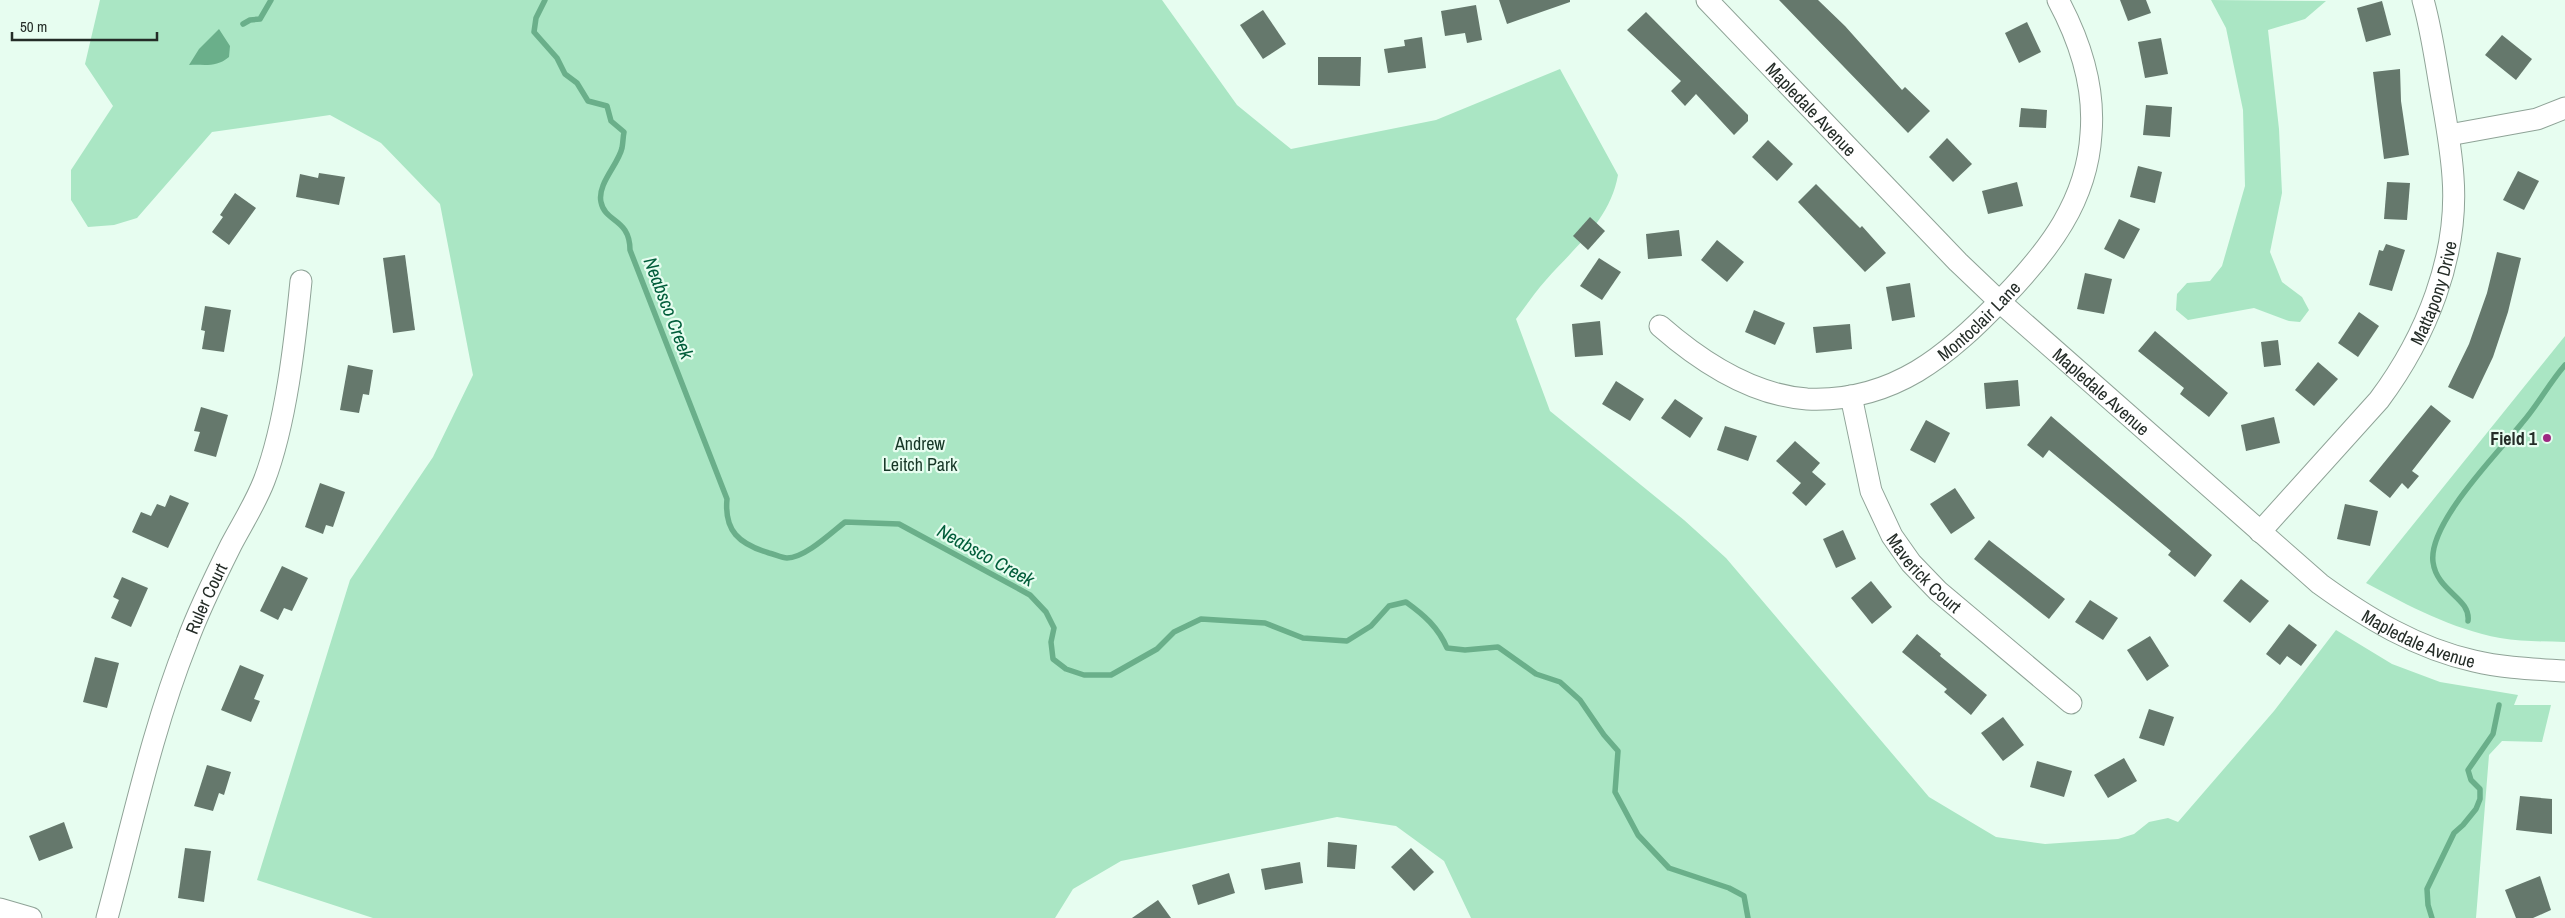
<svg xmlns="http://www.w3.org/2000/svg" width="2565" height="918" font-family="'Archivo Narrow',sans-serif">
  <rect width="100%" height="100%" fill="#e7fdf0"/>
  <g fill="#aae6c4">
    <path d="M100,0H1162L1237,105L1291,149L1436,120L1560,69L1618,175C1610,220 1575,247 1546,280C1535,292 1526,306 1516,319L1550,411L1684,520L1726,558L1929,797L1996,837L2045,844L2118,839L2134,834L2149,822L2168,818L2178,822L2274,711L2336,630L2392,664L2440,682L2518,695L2514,705H2551L2542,742L2502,741L2489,755L2476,918H1471L1444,861L1396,826L1337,817L1121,861L1073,889L1055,918H373L257,880L350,580L433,457L473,375L440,204L381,143L330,115L212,132L137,218L114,225L88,227L71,200V170L113,106L85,64Z"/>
    <polygon points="2211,0 2326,1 2305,19 2268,30 2279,129 2282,193 2270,252 2282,282 2302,297 2309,310 2300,322 2289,321 2254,308 2188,320 2176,310 2177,294 2187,283 2210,281 2222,266 2245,186 2243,110 2226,28"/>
    <path d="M2565,336V642C2544,641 2521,642 2500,638C2452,629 2409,606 2366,583Z"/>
  </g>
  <path fill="#6aaf8a" d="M219,29L230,46L229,57C216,68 205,64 189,65L199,49Z"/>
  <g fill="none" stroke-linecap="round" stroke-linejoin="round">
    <g stroke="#6aaf8a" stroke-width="5.5">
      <path d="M545,0L536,18L534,32L557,58L565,74L577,83L588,101L607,106L611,121L624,132C623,137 623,143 622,148C618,165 597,184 601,202C605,223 630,218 630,250L727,499C724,531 739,544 769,553C774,554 782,558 787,558C805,558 832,532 845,522L899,524L1030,595L1046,612L1054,628L1051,642L1053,659L1066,669L1084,675H1111L1157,649L1174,632L1201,619L1265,623L1303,638L1347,641L1371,626L1389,606L1406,602C1424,615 1438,627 1447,648L1465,650L1498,647L1536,674L1560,682L1580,700L1604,735L1618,751L1615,792L1638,835L1669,868L1729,888L1744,896L1748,918"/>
      <polyline points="243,24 250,20 260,19 271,0"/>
      <path d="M2468,621C2471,598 2437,592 2433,562C2428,523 2498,453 2522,423C2538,405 2549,383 2565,365"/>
      <polyline points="2432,918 2428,905 2427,889 2454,833 2463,825 2476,809 2480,799 2480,789 2471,780 2468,770 2493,734 2499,705"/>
    </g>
  </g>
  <g fill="#65786c">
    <polygon points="1499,0 1570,0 1570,2 1507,24"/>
    <polygon points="1779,0 1818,0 1845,26 1902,90 1905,87 1930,111 1908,133"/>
    <polygon points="2120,0 2146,0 2151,13 2128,21"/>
    <polygon points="2382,1 2391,35 2366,42 2357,8"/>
    <polygon points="1476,5 1482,40 1467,43 1465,33 1445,36 1441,11"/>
    <polygon points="1263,10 1286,44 1263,59 1240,25"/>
    <polygon points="1646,12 1748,115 1748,121 1734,135 1696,94 1685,106 1671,91 1681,81 1627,30"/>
    <polygon points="2027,22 2041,52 2019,63 2005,33"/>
    <polygon points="2502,35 2532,59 2516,80 2485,55"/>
    <polygon points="1422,37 1426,68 1388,73 1384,49 1405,46 1404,40"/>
    <polygon points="2161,38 2168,74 2145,78 2138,42"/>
    <polygon points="1318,57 1361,57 1360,86 1318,85"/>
    <polygon points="2400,69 2401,101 2409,155 2384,159 2373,72"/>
    <polygon points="2146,105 2172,107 2170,137 2143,135"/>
    <polygon points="2021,108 2047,110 2046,128 2019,127"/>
    <polygon points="1947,138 1972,164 1953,182 1929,157"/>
    <polygon points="1768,140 1793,164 1777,181 1752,157"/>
    <polygon points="2138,166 2162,172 2155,203 2130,197"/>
    <polygon points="2518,171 2539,181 2524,210 2503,200"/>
    <polygon points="319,173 345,177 339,205 296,197 300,174 318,178"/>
    <polygon points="2017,182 2023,206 1988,214 1982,191"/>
    <polygon points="2387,182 2410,183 2407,220 2384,219"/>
    <polygon points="1816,184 1860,228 1862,226 1886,253 1865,272 1798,202"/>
    <polygon points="235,193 256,208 229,245 212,232 223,217 220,215"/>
    <polygon points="1590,217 1605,231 1588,250 1573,236"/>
    <polygon points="2119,219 2140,229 2124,259 2104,249"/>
    <polygon points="1679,230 1682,256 1648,259 1646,234"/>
    <polygon points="1717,240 1744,262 1727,282 1701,260"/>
    <polygon points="2386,244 2405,250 2392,291 2369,285 2379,250 2383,251"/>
    <polygon points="2497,252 2521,258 2508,312 2493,357 2473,399 2448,387 2469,344 2487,293"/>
    <polygon points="405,255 415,330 393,333 383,258"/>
    <polygon points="1599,258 1621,272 1602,300 1580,286"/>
    <polygon points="2085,273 2112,279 2104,314 2077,309"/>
    <polygon points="1910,283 1915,317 1892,321 1886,287"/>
    <polygon points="205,306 231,310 224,352 202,349 205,331 201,330"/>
    <polygon points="1754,310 1785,323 1775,345 1745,332"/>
    <polygon points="2359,312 2379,326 2358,357 2338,343"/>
    <polygon points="1600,321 1603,355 1575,357 1572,324"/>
    <polygon points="1850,324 1852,349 1816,353 1813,327"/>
    <polygon points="2155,331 2228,393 2209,417 2180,394 2184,388 2138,351"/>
    <polygon points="2278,340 2281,365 2264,367 2261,342"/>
    <polygon points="2318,362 2338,379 2314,406 2295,390"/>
    <polygon points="348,365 373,370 369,395 363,394 359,413 340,410"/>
    <polygon points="2018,380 2020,406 1986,409 1984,383"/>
    <polygon points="1616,381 1644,399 1630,421 1602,404"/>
    <polygon points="1675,399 1703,418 1690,438 1661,418"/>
    <polygon points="2431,405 2451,421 2412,471 2419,476 2408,489 2402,483 2390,498 2369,481"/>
    <polygon points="201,407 228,415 216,457 194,451 200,432 194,431"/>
    <polygon points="2051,416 2212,555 2195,577 2168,555 2171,551 2049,450 2043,458 2027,445"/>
    <polygon points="2274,417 2280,443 2246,451 2241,425"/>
    <polygon points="1926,420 1950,433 1935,463 1910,450"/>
    <polygon points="1725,426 1757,436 1748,461 1717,450"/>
    <polygon points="1795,441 1820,463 1812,472 1826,484 1806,506 1792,493 1801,483 1776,461"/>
    <polygon points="320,483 345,492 333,527 326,525 323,534 305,527"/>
    <polygon points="1955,488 1975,518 1951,534 1930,504"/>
    <polygon points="170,495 189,503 168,548 132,532 141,512 151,516 157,504 165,507"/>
    <polygon points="2345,504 2378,511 2370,546 2337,539"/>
    <polygon points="1843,530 1856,559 1836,568 1823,539"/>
    <polygon points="1989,540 2065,599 2049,619 1974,559"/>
    <polygon points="282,566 308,578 292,611 284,608 278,620 260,611"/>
    <polygon points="122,577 148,588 131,627 111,618 119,600 113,597"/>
    <polygon points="2241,579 2269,601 2250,623 2223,601"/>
    <polygon points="1871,581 1892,607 1872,624 1851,598"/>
    <polygon points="2090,600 2118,618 2103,640 2075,622"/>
    <polygon points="2289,624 2317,645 2301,666 2287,656 2280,665 2266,654"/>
    <polygon points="1917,634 1941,654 1940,656 1987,695 1971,715 1944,692 1947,689 1902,652"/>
    <polygon points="2150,636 2169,666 2147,681 2127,650"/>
    <polygon points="95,657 119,663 107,708 83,702"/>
    <polygon points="240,665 264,675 254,699 260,701 251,722 221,710"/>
    <polygon points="2149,709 2174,717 2164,746 2139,738"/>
    <polygon points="2003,717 2024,745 2003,761 1981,733"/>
    <polygon points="2124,758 2137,781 2108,798 2094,775"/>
    <polygon points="2037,761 2072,771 2064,797 2030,787"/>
    <polygon points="207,765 231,772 224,795 219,793 213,811 194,806"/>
    <polygon points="2520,796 2552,799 2552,834 2516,830"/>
    <polygon points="64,822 73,848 39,861 29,836"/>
    <polygon points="1328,842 1357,845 1355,869 1327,867"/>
    <polygon points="185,848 211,851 204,902 178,898"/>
    <polygon points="1411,848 1434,872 1414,891 1391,867"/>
    <polygon points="1300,862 1303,883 1265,890 1261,869"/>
    <polygon points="1229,873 1235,893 1198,905 1192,885"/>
    <polygon points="2540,876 2551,910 2533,918 2516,918 2505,890"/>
    <polygon points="1158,900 1171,918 1132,918"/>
  </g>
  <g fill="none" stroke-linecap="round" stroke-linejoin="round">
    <g stroke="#8fa397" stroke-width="23">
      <g id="minor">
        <path id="s1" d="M1707,0L1958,262L2000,302L2320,584C2367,618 2416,648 2474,661C2503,668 2534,669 2565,671"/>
        <polyline points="2449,135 2537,119 2565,108"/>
        <path id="s2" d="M1660,326C1700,361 1751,395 1807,399C1893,403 1949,355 2004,297C2049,250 2087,201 2091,134C2095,87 2080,41 2058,0"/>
        <path id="s3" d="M1851,396L1871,491L1892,536L1911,563L1938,591L2071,703"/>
        <path id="s4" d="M2260,532L2379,400C2426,337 2459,256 2453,177C2451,146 2445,116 2440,86C2435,57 2431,28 2423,0"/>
        <polyline points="0,909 31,918"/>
        <path id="s5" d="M107,918C132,826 152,730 187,642C199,609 215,577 231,545C242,524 255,504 264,481C286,424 295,342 301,281"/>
      </g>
    </g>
    <use href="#minor" stroke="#fff" stroke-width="21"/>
  </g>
  <circle fill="#9e2882" stroke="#e7fdf0" stroke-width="2" cx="2547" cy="438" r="5"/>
  <g text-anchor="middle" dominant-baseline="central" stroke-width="4.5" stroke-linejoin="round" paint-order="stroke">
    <g font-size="18" fill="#242c27" stroke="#e7fdf0">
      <text stroke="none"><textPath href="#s1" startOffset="151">Mapledale Avenue</textPath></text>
      <text stroke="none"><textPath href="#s4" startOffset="299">Mattapony Drive</textPath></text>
      <text stroke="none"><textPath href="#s2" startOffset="362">Montoclair Lane</textPath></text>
      <text stroke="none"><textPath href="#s1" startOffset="556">Mapledale Avenue</textPath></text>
      <text stroke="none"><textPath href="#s3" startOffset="196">Maverick Court</textPath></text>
      <text stroke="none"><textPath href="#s5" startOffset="335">Ruler Court</textPath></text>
      <text stroke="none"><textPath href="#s1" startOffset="961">Mapledale Avenue</textPath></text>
    </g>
    <g font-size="18" font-weight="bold" fill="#242c27" stroke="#e7fdf0" text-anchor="end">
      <text x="2537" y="438">Field 1</text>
    </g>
    <g font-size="18" fill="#163626" stroke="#e7fdf0">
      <text x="920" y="443">Andrew<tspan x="920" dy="21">Leitch Park</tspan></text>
    </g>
    <g font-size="19" font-style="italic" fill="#015d3a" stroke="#e7fdf0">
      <text transform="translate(669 308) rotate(69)">Neabsco Creek</text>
      <text transform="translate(986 555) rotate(29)">Neabsco Creek</text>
    </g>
  </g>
  <path d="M12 32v8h145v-8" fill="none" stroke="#242c27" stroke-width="2.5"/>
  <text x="20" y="32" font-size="15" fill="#242c27" stroke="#e7fdf0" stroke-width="4" paint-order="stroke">50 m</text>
</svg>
